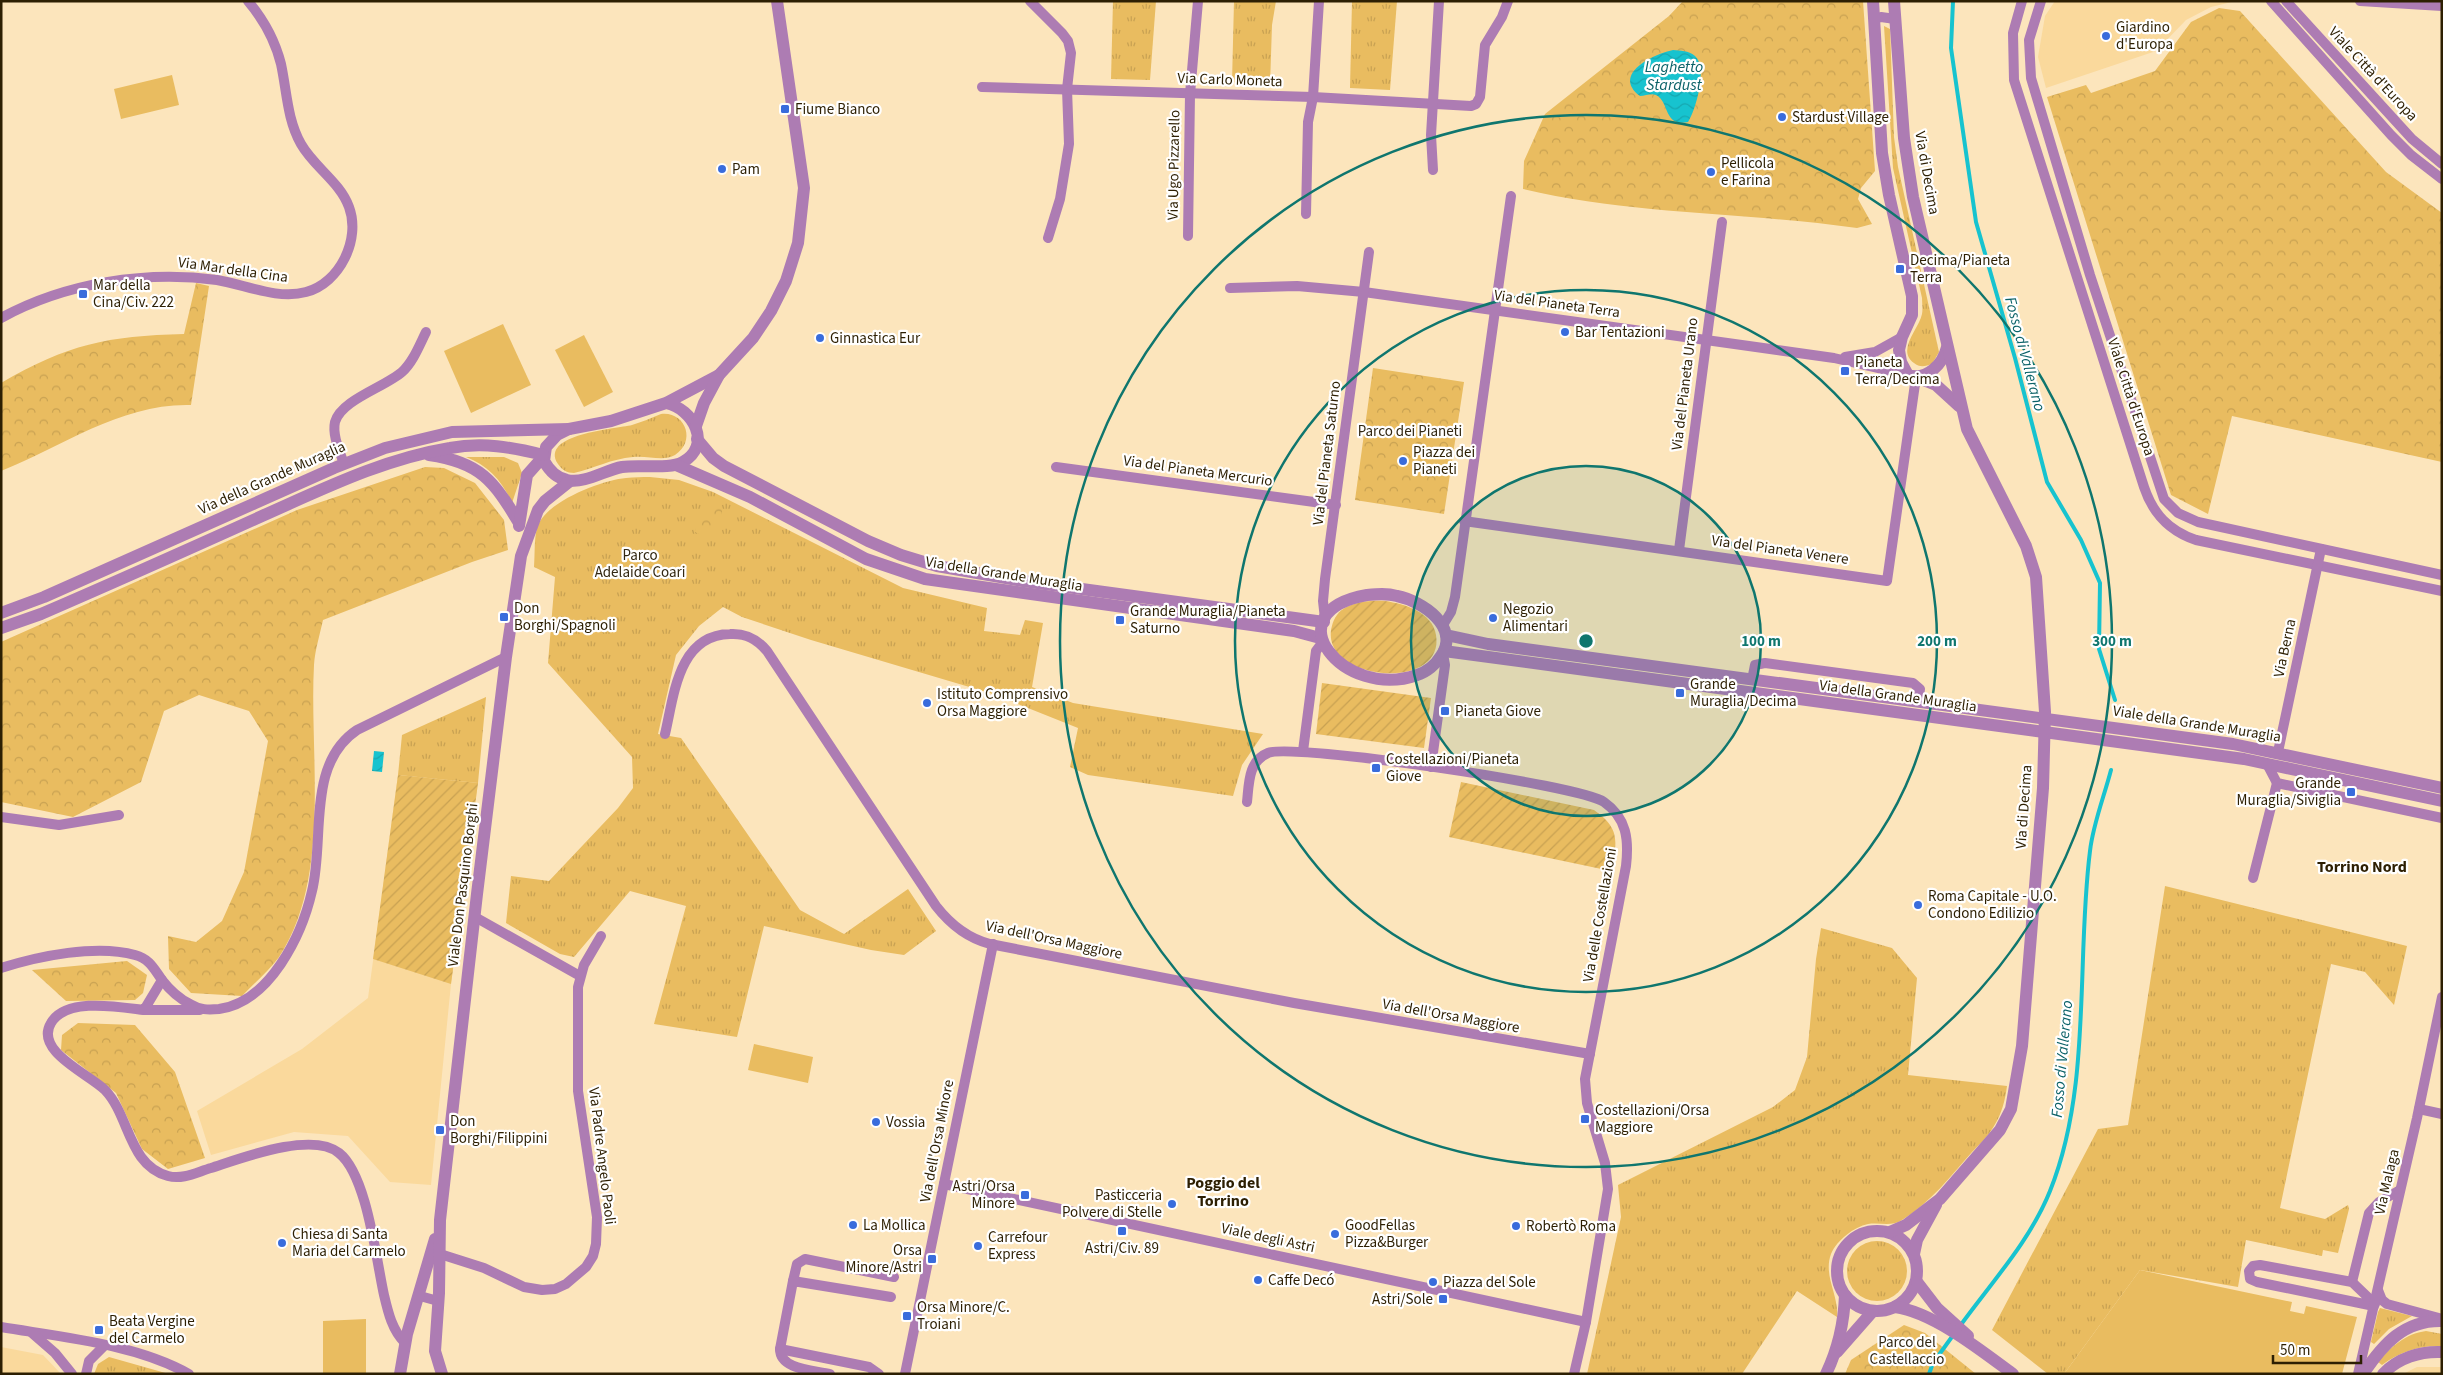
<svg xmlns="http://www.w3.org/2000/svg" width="2443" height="1375" font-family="'Source Sans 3',sans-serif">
  <defs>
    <pattern id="grass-tufts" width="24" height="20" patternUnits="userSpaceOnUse" patternTransform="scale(1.25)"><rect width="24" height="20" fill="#e9bc60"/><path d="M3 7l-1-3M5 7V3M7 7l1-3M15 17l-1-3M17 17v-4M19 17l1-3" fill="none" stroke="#c8a152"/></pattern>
    <pattern id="forest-crowns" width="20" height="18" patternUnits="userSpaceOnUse" patternTransform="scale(1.25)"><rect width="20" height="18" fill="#e9bc60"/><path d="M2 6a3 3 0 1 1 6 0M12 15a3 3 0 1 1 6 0" fill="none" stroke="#c8a152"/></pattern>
    <pattern id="garden-furrows" width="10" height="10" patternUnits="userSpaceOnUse" patternTransform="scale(1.25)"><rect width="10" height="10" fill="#e9bc60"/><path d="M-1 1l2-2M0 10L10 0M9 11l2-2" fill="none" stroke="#c8a152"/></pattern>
    <pattern id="water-waves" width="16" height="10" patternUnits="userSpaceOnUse" patternTransform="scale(1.25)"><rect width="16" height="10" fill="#17c3cf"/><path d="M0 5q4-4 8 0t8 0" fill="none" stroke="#16a7b0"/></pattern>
  </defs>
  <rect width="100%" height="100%" fill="#fce5bc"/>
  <g fill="#fad99c">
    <polygon points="2055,1 2236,1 2211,7 2186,20 2156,51 2046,88 2038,57 2045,16"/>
    <polygon points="398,775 478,783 451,984 431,1185 390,1182 348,1136 294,1132 211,1155 197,1111 302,1049 368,998"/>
    <polygon points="1,1347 43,1355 61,1374 1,1374"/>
    <polygon points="2417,1367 2442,1367 2442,1374 2403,1374"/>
  </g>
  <g fill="url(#grass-tufts)">
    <polygon points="1113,1 1156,1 1150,80 1111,79"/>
    <polygon points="1234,1 1276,1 1272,25 1270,86 1232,82"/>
    <polygon points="1352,1 1397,1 1390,90 1350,88"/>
    <path d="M1884,26L1890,29L1894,137L1898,167L1939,352L1932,364C1926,366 1920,368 1914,363C1896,350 1919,329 1922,314C1923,309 1922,303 1922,298L1893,168Z"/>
    <path d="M661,414C685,411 697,441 675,455C663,462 647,455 633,457C611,459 595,468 574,473C567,473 562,470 558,464C539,434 615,429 632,425C642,422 651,418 661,414Z"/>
    <path d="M466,457H504L518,463L522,473L512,503C503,482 488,465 466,457Z"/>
    <path d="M650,477L679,480L713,492L903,588L987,608L984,631L1020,635L1025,620L1043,623L1032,687L1073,703L1263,734L1242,765L1233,796L1088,775L1070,767L1078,728L993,694L811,640L742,617L723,607L699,626L676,655L658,734L681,738L800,910L844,934L908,889L936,931L904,955L871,950L764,926L737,1037L654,1024L686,906L630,891L574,957L560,954L506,923L511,876L549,881L618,808L633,788L632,757L548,663L555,577L534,567C535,554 534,540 537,528C544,502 602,480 626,478C634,477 642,477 650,477Z"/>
    <polygon points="486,697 478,783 398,775 402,735"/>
    <polygon points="2165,886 2407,946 2394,1005 2365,972 2331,964 2280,1208 2325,1219 2348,1205 2349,1209 2338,1253 2323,1250 2322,1256 2246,1240 2238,1287 2140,1270 2064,1374 2048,1374 1992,1330 2098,1129 2128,1125"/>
    <path d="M1821,928L1892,948L1917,978L1908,1075L2007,1086C2005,1101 2002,1113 1994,1126C1989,1135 1980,1144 1972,1152C1951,1176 1930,1203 1902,1220C1891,1227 1880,1222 1868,1224C1854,1227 1837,1240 1831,1254C1823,1276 1839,1295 1837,1317L1797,1291L1742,1374H1587L1621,1217L1618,1185L1773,1107L1795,1090L1807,1057L1816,959Z"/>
    <circle cx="1877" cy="1271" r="30"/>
    <polygon points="2380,1308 2412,1316 2389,1329 2374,1344 2371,1342 2378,1312"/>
    <path d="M2426,1331L2442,1334V1346C2420,1345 2399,1352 2382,1365L2378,1362C2392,1346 2405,1334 2426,1331Z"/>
    <polygon points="109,1357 169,1374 94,1374 98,1364"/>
  </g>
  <g fill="url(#forest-crowns)">
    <path d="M1683,1H1863L1875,171L1861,188L1858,199L1872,224L1857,228C1746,212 1632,215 1523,189L1524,161L1545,114L1669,16Z"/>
    <polygon points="2219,8 2240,11 2386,172 2442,213 2442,462 2232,416 2208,514 2171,495 2047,97 2086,85 2091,93 2155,71 2191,22"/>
    <path d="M196,283L209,286L191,405C122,403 63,446 1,471V383C68,344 107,336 184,334Z"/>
    <polygon points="1373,368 1464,382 1444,514 1355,500"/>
    <path d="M425,467L444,468L475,483L504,520L508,550L472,562L323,620C320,634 315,650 314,665C309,756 332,876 279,957C269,971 254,983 242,996L191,993L169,969L168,936L196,942L222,921L244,872L268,741L249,711L199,695L164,711L141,782L73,817L1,802V642L297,510Z"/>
    <polygon points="706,506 722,509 722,520 704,535 695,533 696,518"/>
    <polygon points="127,961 147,975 143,993 135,1000 66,1001 32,970"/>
    <polygon points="78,1023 135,1025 175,1072 205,1158 168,1169 142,1149 116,1093 61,1050 62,1035"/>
    <polygon points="1904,1325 1925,1333 1976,1374 1845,1374 1851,1360"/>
  </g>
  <g fill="url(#garden-furrows)">
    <path d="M1385,601C1405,604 1432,612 1436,635C1446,695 1308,680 1334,620C1342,602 1368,600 1385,601Z"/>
    <polygon points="1322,683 1431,698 1424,748 1316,734"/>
    <polygon points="398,775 478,783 451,984 373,959"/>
    <path d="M1461,782L1594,810C1621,829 1617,842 1611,871L1449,837Z"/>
  </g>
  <g fill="#e9bc60">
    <polygon points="172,75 179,105 121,119 114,89"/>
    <polygon points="503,324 531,385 471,413 444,351"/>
    <polygon points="584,335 613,392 584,407 555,350"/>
    <polygon points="754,1044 813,1057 808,1083 748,1070"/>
    <polygon points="2140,1270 2292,1302 2290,1311 2304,1314 2306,1306 2357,1317 2342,1374 2064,1374"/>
    <polygon points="366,1319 366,1374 323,1374 323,1321"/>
  </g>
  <g fill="url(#water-waves)">
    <path d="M1673,50C1681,51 1688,50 1695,56C1708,67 1696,110 1688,122C1663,127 1670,102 1656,95C1652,93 1645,96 1640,96C1611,74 1654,54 1673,50Z"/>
    <polygon points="374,751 384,752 382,772 372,771"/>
  </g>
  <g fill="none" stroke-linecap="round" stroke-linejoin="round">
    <g stroke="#17c3cf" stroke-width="4">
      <polyline points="1953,1 1951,48 1976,222 2015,358 2047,482 2081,540 2100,583 2099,649 2115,700"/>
      <path d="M1960,1326C1991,1283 2030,1241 2050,1191C2092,1087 2076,961 2090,851C2093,824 2104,797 2111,770"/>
      <polyline points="1929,1374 1933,1363 1954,1334"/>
    </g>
    <g stroke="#ad7cb3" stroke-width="10">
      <polyline points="1030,1 1062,33 1068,41 1071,53 1067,89 1069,144 1060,199 1048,238"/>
      <path d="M2022,1L2013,33L2014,80L2144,487C2153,514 2169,531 2196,540L2442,591"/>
      <polyline points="2041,1 2029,40 2031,78 2090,275 2164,499 2178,513 2198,522 2442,575"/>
      <polyline points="2271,1 2391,135 2411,155 2442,179"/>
      <polyline points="2286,1 2412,139 2442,164"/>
      <polyline points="2360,1 2442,6"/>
      <polyline points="1874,19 1881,17 1895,19"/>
      <polyline points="982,87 1313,97 1471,106 1476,104 1480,97 1485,45 1502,17 1508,1"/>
      <polyline points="1433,170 1431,135 1439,1"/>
      <polyline points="1306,214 1308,122 1313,97 1319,1"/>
      <polyline points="1188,236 1190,94 1198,1"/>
      <polyline points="1230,288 1297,286 1364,292 1834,358 1908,375"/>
      <path d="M1,318C65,283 146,270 217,280C246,285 278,300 306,292C340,283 361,239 349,207C340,182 314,167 301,144C287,119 287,92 281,64C275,40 264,20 248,1"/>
      <polyline points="1845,357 1875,352 1902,337"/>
      <path d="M344,464C340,452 332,435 335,422C341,400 385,387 402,372C413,362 419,346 426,332"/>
      <polyline points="1056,467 1336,505"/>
      <polyline points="1464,521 1887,581 1916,377"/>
      <polyline points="1679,550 1722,222"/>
      <polyline points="1325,619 1323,601 1325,579 1369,252"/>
      <polyline points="1443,625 1451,612 1455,597 1511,196"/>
      <polyline points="1752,680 1755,665 1765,663 1913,683 1920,689 1918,702"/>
      <path d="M665,734C674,696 678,635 730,634C746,633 757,639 767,651L936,906C950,924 967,938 990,944L1294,1003L1590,1054"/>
      <polyline points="1303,751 1316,651 1322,643"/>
      <polyline points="2278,752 2321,549"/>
      <polyline points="2267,764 2277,783 2442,818"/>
      <polyline points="1431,767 1445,665 1443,654"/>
      <path d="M1247,802C1249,784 1248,761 1268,753C1293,743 1580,785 1604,802C1627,818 1629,840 1626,866L1585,1079L1587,1103L1605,1163L1608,1189L1586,1322L1574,1374"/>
      <polyline points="1,817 59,825 119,815"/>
      <polyline points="2253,878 2277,783"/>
      <polyline points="475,917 580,976"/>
      <path d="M1,968C39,956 97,944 135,955C150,959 154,969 162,980C169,989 180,999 190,1004C200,1010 208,1010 219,1009C270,1002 302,935 312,891C325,839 306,764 357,730L506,657"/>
      <path d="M162,980L144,1010C119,1007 66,997 51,1023C34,1051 89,1074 105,1090C130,1116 128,1165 168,1176C183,1180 197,1172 211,1168C242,1158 312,1131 339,1153C367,1175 376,1259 384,1295C388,1312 392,1330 405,1343"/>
      <polyline points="144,1010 200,1010"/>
      <polyline points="2419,1109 2442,1114"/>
      <polyline points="944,1184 1586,1322"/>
      <polyline points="440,1254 484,1268 524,1287 542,1290 555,1289 566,1284 586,1267 593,1256 596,1244 597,1217 578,1091 578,987 584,965 601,936"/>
      <polyline points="793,1281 797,1264 805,1259 894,1277"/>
      <polyline points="2352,1282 2369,1213 2379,1202 2400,1190"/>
      <polyline points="2378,1290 2382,1300 2387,1304 2442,1319"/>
      <polyline points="420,1296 438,1301"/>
      <polyline points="2374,1306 2257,1282 2250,1279 2249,1271 2253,1266 2260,1265 2352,1282 2375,1304"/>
      <path d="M1,1327C61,1337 136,1344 189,1374"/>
      <polyline points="32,1333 55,1353 72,1374"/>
      <polyline points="780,1349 793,1281 891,1297"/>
      <polyline points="86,1374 89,1361 104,1346"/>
      <path d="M830,1374C814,1370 780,1370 780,1349L869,1367L879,1374"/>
      <polyline points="905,1374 993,944"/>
      <polyline points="2358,1374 2417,1118 2442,997"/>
    </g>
    <g stroke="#ad7cb3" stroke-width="12">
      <path d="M1873,1L1882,153L1889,195L1912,296V315L1902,337L1899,350L1901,362L1908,375C1927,381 1943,364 1947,347"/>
      <polyline points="1916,377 1936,385 1959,406"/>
      <path d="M666,403C694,409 712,445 683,462C669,470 640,464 622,467C605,470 585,484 567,480C556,478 549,470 544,461L546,447L557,435L569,429L611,421L666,403L719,375"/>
      <polyline points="696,426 704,403 719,375 753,338 771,311 786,281 798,243 804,188 777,1"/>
      <polyline points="697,439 713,458 724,466 868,541 901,555 937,566 1023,581 1324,622"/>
      <path d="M429,455C480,462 494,481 519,523"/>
      <polyline points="676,465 750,497 866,559 925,579 1294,631 1320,638"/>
      <polyline points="519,526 527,475 543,457"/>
      <path d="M1367,595C1377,594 1387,593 1397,596C1422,601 1461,627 1441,656C1436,664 1427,672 1417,675C1344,701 1271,612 1367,595Z"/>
      <polyline points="1,613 44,597 334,468 385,448 452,432 569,429"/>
      <path d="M1,628L41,614C115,582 189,549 262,516C323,489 383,459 450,448C482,442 512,447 543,455"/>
      <polyline points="1446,635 1488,644 2233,744 2442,788"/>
      <polyline points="1444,651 2244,759 2442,801"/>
      <circle cx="1877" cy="1271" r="40"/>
      <polyline points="1890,1232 1906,1225 1940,1199 2000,1130 2011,1109 2022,1046 2043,788 2045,712 2036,577 2026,546 1967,429 1913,197 1904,138 1894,1"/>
      <polyline points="1914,1254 1917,1240 1936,1205"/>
      <polyline points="1917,1282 1937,1308 1968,1336"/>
      <path d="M1895,1307C1933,1312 1982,1351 2013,1374"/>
      <polyline points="1837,1352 1873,1311"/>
      <polyline points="400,1374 407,1334 435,1239"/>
      <polyline points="442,1374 435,1351 439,1293 440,1220 477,894 506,657 521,556 538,510 545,501 570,481"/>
      <path d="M1826,1374C1838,1349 1844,1323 1845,1295"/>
      <path d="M2363,1374C2383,1344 2404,1320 2442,1321"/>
      <path d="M2383,1374C2398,1358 2420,1351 2442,1352"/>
    </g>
  </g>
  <circle cx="1586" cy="641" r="175" fill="#0f766e" fill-opacity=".12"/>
  <g fill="none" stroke="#0f766e" stroke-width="2.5">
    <circle cx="1586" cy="641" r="175"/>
    <circle cx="1586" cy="641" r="351"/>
    <circle cx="1586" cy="641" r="526"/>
  </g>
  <g fill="#396cdc" stroke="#fff" stroke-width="2">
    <circle cx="2106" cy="36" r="5"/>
    <rect x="780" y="104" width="10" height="10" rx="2.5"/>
    <circle cx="1782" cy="117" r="5"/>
    <circle cx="722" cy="169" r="5"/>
    <circle cx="1711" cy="172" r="5"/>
    <rect x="1895" y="264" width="10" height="10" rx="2.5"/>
    <rect x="78" y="289" width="10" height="10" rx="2.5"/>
    <circle cx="1565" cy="332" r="5"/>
    <circle cx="820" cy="338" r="5"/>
    <rect x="1840" y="366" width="10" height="10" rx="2.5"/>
    <circle cx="1403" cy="461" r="5"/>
    <rect x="499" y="612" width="10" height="10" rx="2.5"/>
    <circle cx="1493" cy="618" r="5"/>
    <rect x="1115" y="615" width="10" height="10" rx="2.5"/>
    <rect x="1675" y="688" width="10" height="10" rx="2.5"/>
    <circle cx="927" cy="703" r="5"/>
    <rect x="1440" y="706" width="10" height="10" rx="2.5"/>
    <rect x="1371" y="763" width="10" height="10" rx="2.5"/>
    <rect x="2346" y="787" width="10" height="10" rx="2.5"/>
    <circle cx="1918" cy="905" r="5"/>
    <rect x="1580" y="1114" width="10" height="10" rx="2.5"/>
    <circle cx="876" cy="1122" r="5"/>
    <rect x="435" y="1125" width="10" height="10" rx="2.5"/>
    <rect x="1020" y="1190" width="10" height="10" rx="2.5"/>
    <circle cx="1172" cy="1204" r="5"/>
    <circle cx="853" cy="1225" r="5"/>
    <circle cx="1516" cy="1226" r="5"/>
    <rect x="1117" y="1226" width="10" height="10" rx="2.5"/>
    <circle cx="1335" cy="1234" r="5"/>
    <circle cx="282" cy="1243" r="5"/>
    <circle cx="978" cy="1246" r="5"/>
    <rect x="927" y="1254" width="10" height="10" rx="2.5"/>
    <circle cx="1258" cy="1280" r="5"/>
    <circle cx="1433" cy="1282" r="5"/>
    <rect x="1438" y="1294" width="10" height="10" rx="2.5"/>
    <rect x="902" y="1311" width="10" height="10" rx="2.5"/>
    <rect x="94" y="1325" width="10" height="10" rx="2.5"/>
  </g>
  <g text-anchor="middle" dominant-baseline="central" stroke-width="4.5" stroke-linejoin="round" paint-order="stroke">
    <g font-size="15" fill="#2d1f02" stroke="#fff" text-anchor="start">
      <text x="2116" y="27">Giardino<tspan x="2116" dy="17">d'Europa</tspan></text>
      <text x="795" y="109">Fiume Bianco</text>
      <text x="1792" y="117">Stardust Village</text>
      <text x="1721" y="163">Pellicola<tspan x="1721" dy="17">e Farina</tspan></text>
      <text x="732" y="169">Pam</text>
      <text x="1910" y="260">Decima/Pianeta<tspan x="1910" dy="17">Terra</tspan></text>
      <text x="93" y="285">Mar della<tspan x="93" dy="17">Cina/Civ. 222</tspan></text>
      <text x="1575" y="332">Bar Tentazioni</text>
      <text x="830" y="338">Ginnastica Eur</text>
      <text x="1855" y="362">Pianeta<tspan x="1855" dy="17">Terra/Decima</tspan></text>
      <text x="1413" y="452">Piazza dei<tspan x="1413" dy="17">Pianeti</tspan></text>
      <text x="514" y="608">Don<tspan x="514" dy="17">Borghi/Spagnoli</tspan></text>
      <text x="1503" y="609">Negozio<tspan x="1503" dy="17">Alimentari</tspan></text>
      <text x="1130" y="611">Grande Muraglia/Pianeta<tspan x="1130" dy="17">Saturno</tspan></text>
      <text x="1690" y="684">Grande<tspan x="1690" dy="17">Muraglia/Decima</tspan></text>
      <text x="937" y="694">Istituto Comprensivo<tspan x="937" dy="17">Orsa Maggiore</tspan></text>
      <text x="1455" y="711">Pianeta Giove</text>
      <text x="1386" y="759">Costellazioni/Pianeta<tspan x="1386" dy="17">Giove</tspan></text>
      <text x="2341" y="783" text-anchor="end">Grande<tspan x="2341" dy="17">Muraglia/Siviglia</tspan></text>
      <text x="1928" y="896">Roma Capitale - U.O.<tspan x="1928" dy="17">Condono Edilizio</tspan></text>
      <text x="1595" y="1110">Costellazioni/Orsa<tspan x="1595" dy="17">Maggiore</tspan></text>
      <text x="450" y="1121">Don<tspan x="450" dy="17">Borghi/Filippini</tspan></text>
      <text x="886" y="1122">Vossia</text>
      <text x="1015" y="1186" text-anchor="end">Astri/Orsa<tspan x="1015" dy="17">Minore</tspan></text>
      <text x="1162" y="1195" text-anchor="end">Pasticceria<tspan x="1162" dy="17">Polvere di Stelle</tspan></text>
      <text x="863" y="1225">La Mollica</text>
      <text x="1345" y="1225">GoodFellas<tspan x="1345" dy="17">Pizza&amp;Burger</tspan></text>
      <text x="1526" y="1226">Robertò Roma</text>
      <text x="292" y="1234">Chiesa di Santa<tspan x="292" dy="17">Maria del Carmelo</tspan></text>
      <text x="988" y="1237">Carrefour<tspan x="988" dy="17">Express</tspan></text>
      <text x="1122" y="1248" text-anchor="middle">Astri/Civ. 89</text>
      <text x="922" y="1250" text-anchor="end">Orsa<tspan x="922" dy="17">Minore/Astri</tspan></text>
      <text x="1268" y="1280">Caffe Decó</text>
      <text x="1443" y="1282">Piazza del Sole</text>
      <text x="1433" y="1299" text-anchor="end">Astri/Sole</text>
      <text x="917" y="1307">Orsa Minore/C.<tspan x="917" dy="17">Troiani</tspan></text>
      <text x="109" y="1321">Beata Vergine<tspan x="109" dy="17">del Carmelo</tspan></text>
    </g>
    <g font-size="15" fill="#2d1f02" stroke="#fff">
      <text transform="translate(2373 74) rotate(47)">Viale Città d'Europa</text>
      <text transform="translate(1230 80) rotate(2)">Via Carlo Moneta</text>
      <text transform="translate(1174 165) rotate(-89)">Via Ugo Pizzarello</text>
      <text transform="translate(1927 173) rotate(80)">Via di Decima</text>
      <text transform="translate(233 270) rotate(8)">Via Mar della Cina</text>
      <text transform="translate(1557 304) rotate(8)">Via del Pianeta Terra</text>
      <text transform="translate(1685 384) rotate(-83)">Via del Pianeta Urano</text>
      <text transform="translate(2131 397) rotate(72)">Viale Città d'Europa</text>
      <text transform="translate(1327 453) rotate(-83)">Via del Pianeta Saturno</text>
      <text transform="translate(1198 471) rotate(8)">Via del Pianeta Mercurio</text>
      <text transform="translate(272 478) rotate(-24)">Via della Grande Muraglia</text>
      <text transform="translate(1780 550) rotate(8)">Via del Pianeta Venere</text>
      <text transform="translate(1004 574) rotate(9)">Via della Grande Muraglia</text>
      <text transform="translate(2285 648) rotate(-78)">Via Berna</text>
      <text transform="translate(1898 696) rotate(8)">Via della Grande Muraglia</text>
      <text transform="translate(2197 724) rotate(9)">Viale della Grande Muraglia</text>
      <text transform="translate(2024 807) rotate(-86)">Via di Decima</text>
      <text transform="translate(463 885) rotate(-83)">Viale Don Pasquino Borghi</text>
      <text transform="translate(1600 915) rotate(-80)">Via delle Costellazioni</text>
      <text transform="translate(1054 940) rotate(12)">Via dell'Orsa Maggiore</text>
      <text transform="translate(1451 1016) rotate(10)">Via dell'Orsa Maggiore</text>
      <text transform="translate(937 1141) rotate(-79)">Via dell'Orsa Minore</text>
      <text transform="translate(602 1156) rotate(83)">Via Padre Angelo Paoli</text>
      <text transform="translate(2387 1182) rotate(-77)">Via Malaga</text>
      <text transform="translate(1268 1238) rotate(12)">Viale degli Astri</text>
    </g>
    <g font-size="15" fill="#332813" stroke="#fff">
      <text x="1410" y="431">Parco dei Pianeti</text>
      <text x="640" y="555">Parco<tspan x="640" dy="17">Adelaide Coari</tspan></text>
      <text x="1907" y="1342">Parco del<tspan x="1907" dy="17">Castellaccio</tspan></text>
    </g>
    <g font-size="16" font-style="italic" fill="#0b6268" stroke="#fff">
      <text x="1674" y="67">Laghetto<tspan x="1674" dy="18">Stardust</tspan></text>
      <text transform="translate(2025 354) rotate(75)">Fosso di Vallerano</text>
      <text transform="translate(2062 1059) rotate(-85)">Fosso di Vallerano</text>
    </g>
    <g font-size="16" font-weight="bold" fill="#2d1f02" stroke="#fff">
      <text x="2362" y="867">Torrino Nord</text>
      <text x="1223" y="1183">Poggio del<tspan x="1223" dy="18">Torrino</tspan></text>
    </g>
  </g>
  <circle cx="1586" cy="641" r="8" fill="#0f766e" stroke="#fff" stroke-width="2.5"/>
  <g font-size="15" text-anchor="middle" font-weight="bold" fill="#0f766e" stroke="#fff" stroke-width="4.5" stroke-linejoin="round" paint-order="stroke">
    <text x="1761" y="646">100 m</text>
    <text x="1937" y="646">200 m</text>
    <text x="2112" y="646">300 m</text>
  </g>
  <rect width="2443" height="1375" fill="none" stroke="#2d1f02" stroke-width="5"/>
  <path d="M2273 1355v8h88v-8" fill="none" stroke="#2d1f02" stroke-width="2.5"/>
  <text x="2280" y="1355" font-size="15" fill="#2d1f02" stroke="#ffffff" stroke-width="4" paint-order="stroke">50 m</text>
</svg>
